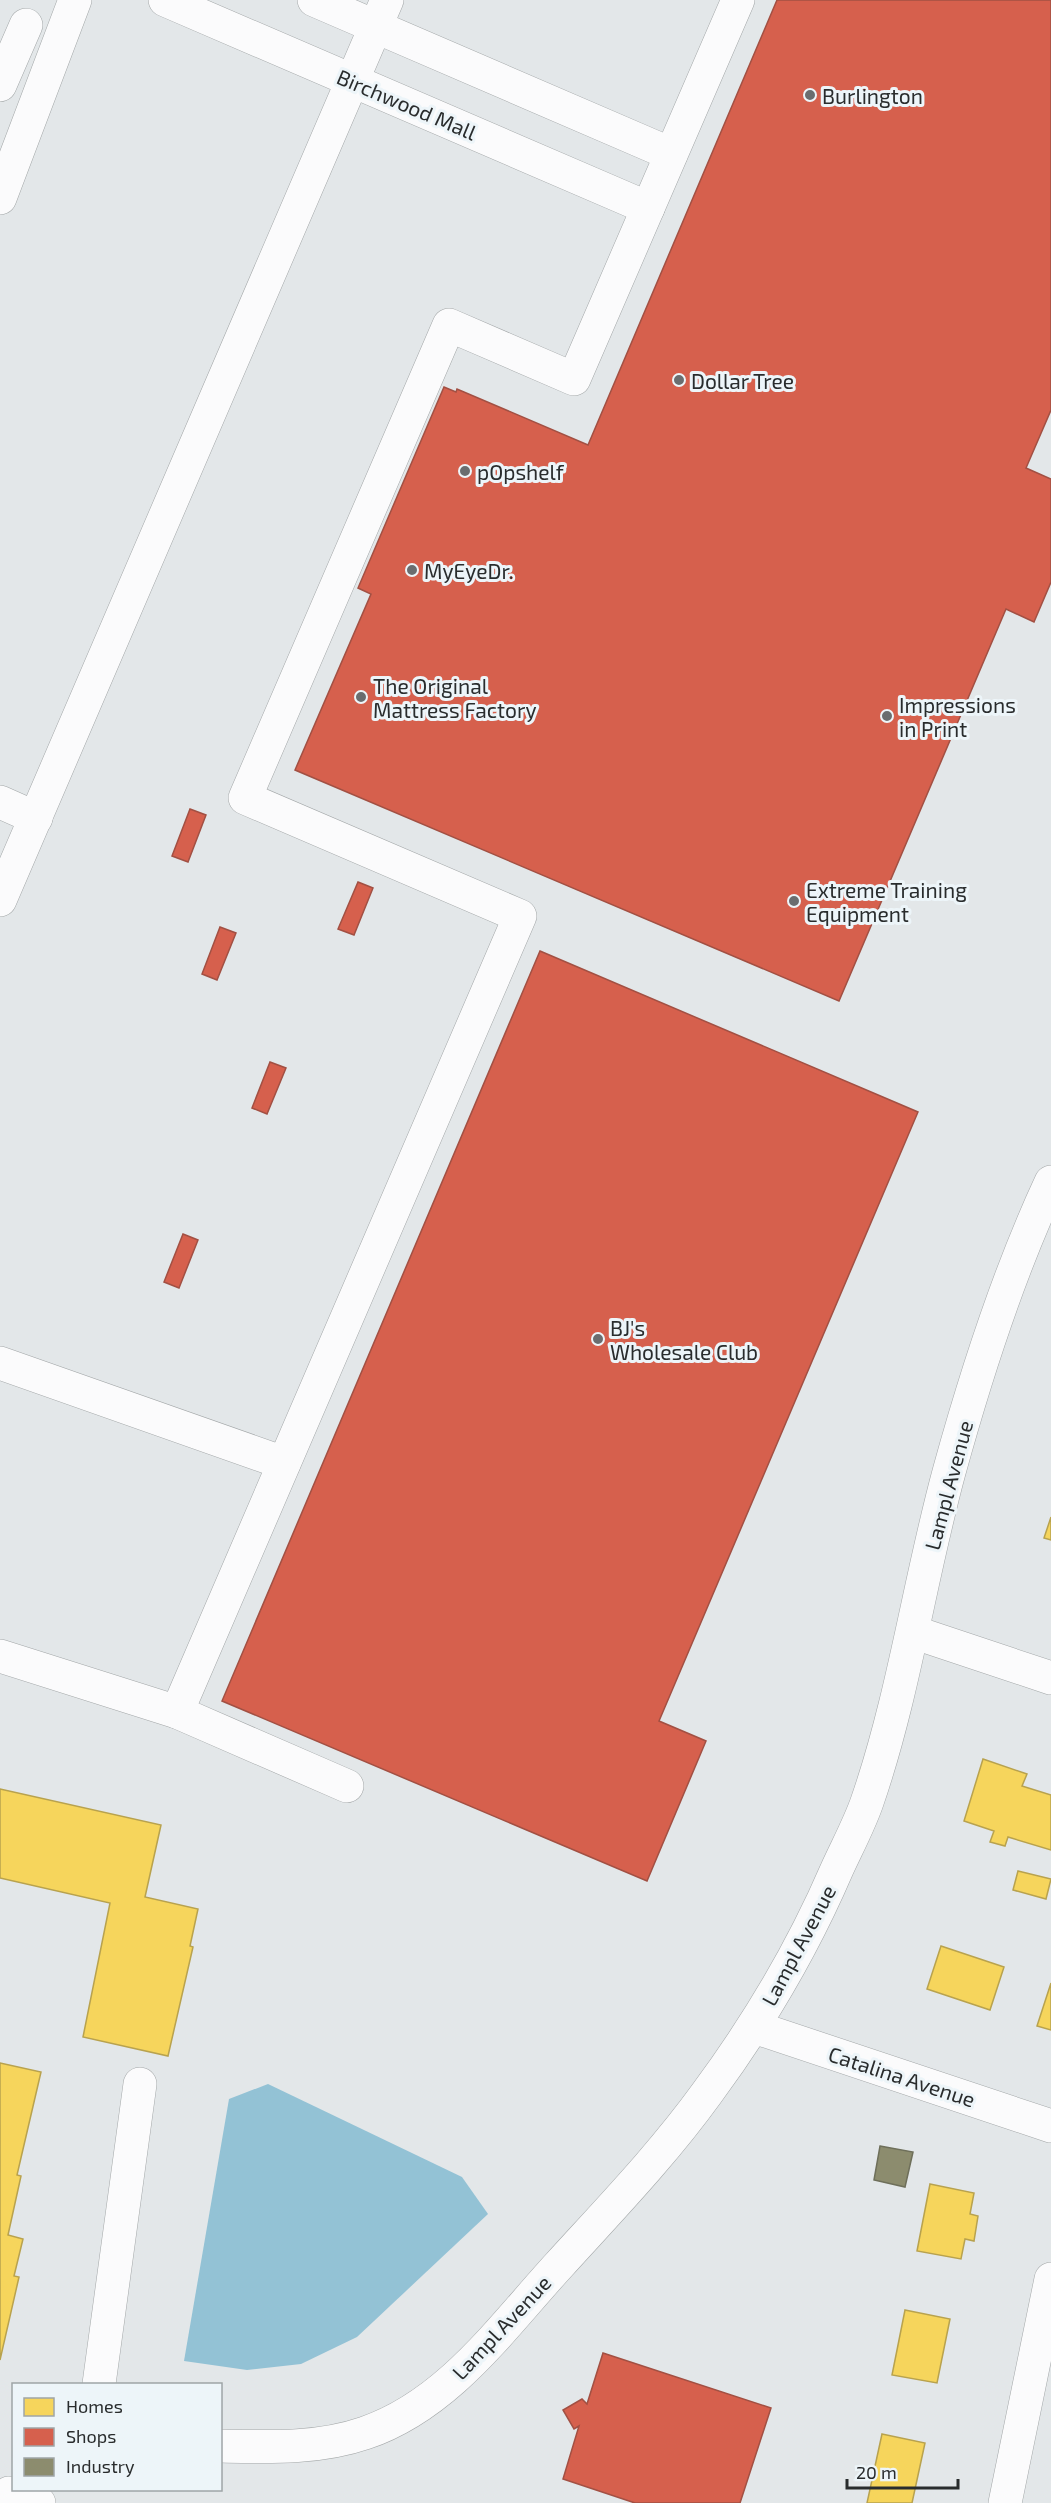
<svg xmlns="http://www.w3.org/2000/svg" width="1051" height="2503" font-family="'Exo 2',sans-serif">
  <rect width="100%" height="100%" fill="#e3e7e9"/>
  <polygon fill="#93c2d5" points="268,2084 462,2177 488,2214 357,2337 301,2364 247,2370 184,2361 229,2099"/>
  <g fill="#f6d55c" stroke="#b8a24e" stroke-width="1.5">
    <polygon points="1051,1517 1051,1540 1044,1538"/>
    <polygon points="983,1759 1027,1774 1022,1786 1051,1795 1051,1850 1008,1837 1005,1846 990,1842 994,1831 964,1821"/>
    <polygon points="0,1789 161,1825 145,1897 198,1909 190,1946 193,1947 168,2056 83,2037 110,1903 0,1878"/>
    <polygon points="1018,1871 1051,1879 1046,1899 1013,1890"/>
    <polygon points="941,1946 1004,1967 990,2010 927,1989"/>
    <polygon points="1051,1983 1051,2030 1037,2026"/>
    <polygon points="0,2063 41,2072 17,2175 21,2176 8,2235 23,2239 14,2276 19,2277 0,2360"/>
    <polygon points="930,2184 974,2193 970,2214 978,2216 974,2241 965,2239 961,2259 917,2251"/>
    <polygon points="905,2310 950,2319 937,2383 892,2375"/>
    <polygon points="882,2434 925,2443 912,2503 867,2503"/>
  </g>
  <g fill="#d6604d" stroke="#a25043" stroke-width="1.5">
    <polygon points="777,0 1051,0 1051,410 1026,468 1051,479 1051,582 1034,622 1006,609 839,1001 295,770 371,594 358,588 444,387 456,392 457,389 588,445"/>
    <polygon points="190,809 206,815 188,862 172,856"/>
    <polygon points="358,882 373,888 354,935 338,929"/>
    <polygon points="220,927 236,933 217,980 202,974"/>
    <polygon points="540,951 918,1112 659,1721 706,1741 647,1881 222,1701"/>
    <polygon points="270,1062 286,1068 267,1114 252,1108"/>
    <polygon points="183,1234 198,1240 179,1288 164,1282"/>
    <polygon points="603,2353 771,2408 740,2503 635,2503 563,2479 579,2426 574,2429 563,2410 582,2399 587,2404"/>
  </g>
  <polygon fill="#8c8c6e" stroke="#6e6f5a" stroke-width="1.5" points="880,2146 913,2152 905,2187 874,2180"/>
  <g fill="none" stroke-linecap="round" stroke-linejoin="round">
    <g stroke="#a3a7a8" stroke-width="34">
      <g id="minor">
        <polyline points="165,0 648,208"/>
        <polyline points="314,0 671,154"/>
        <polyline points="0,85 26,25"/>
        <polyline points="0,198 75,0"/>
        <polyline points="0,802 36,818"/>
        <polyline points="0,900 387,0"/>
        <polyline points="0,1363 284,1463"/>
        <polyline points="913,1632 1051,1678"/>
        <polyline points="0,1656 177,1712"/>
        <polyline points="347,1786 177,1712 520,916 245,798 449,325 574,379 738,0"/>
        <polyline points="754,2027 1051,2126"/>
        <polyline points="99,2384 140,2084"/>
        <path d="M220,2446C269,2447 319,2449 365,2433C448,2405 502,2327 559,2265C609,2210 663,2154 707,2093C758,2024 803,1948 837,1869C847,1847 859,1825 867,1802C904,1695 919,1582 949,1472C976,1374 1008,1274 1051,1182"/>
        <polyline points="9,2493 39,2503"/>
        <polyline points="1005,2503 1051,2279"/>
      </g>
    </g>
    <use href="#minor" stroke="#fbfbfc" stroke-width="33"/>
  </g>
  <g fill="#6a6d6f" stroke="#edf5f9" stroke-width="2">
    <circle cx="810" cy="95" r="6"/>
    <circle cx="679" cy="380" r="6"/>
    <circle cx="465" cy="471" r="6"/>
    <circle cx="412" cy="570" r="6"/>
    <circle cx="361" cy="697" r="6"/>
    <circle cx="887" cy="716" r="6"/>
    <circle cx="794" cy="901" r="6"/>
    <circle cx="598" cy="1339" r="6"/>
  </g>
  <g text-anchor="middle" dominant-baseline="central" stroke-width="6" stroke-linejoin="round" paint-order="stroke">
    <g font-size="21" fill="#292c2d" stroke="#edf5f9" text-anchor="start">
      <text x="822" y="95">Burlington</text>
      <text x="691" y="380">Dollar Tree</text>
      <text x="477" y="471">pOpshelf</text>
      <text x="424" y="570">MyEyeDr.</text>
      <text x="373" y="685">The Original<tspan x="373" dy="24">Mattress Factory</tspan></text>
      <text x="899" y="704">Impressions<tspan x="899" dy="24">in Print</tspan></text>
      <text x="806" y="889">Extreme Training<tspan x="806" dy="24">Equipment</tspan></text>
      <text x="610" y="1327">BJ's<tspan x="610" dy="24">Wholesale Club</tspan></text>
    </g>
    <g font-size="21" fill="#292c2d" stroke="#edf5f9">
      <text transform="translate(407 104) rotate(23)">Birchwood Mall</text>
      <text transform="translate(948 1485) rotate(-75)">Lampl Avenue</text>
      <text transform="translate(798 1945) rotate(-62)">Lampl Avenue</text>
      <text transform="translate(902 2076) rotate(18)">Catalina Avenue</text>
      <text transform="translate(501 2327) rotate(-47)">Lampl Avenue</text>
    </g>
  </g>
  <rect x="12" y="2383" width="210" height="108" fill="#edf5f9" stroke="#9fa5a7" stroke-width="1.5"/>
  <rect x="24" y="2398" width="30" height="18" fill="#f6d55c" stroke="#9fa5a7" stroke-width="1.5"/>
  <text x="66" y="2413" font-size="18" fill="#292c2d">Homes</text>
  <rect x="24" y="2428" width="30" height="18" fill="#d6604d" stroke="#9fa5a7" stroke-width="1.5"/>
  <text x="66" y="2443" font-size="18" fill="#292c2d">Shops</text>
  <rect x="24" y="2458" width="30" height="18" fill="#8c8c6e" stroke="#9fa5a7" stroke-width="1.5"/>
  <text x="66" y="2473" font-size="18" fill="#292c2d">Industry</text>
  <path d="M847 2479v9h111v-9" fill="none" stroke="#292c2d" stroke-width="3"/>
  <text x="856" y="2479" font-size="18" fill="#292c2d" stroke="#edf5f9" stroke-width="4.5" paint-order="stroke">20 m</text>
</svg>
